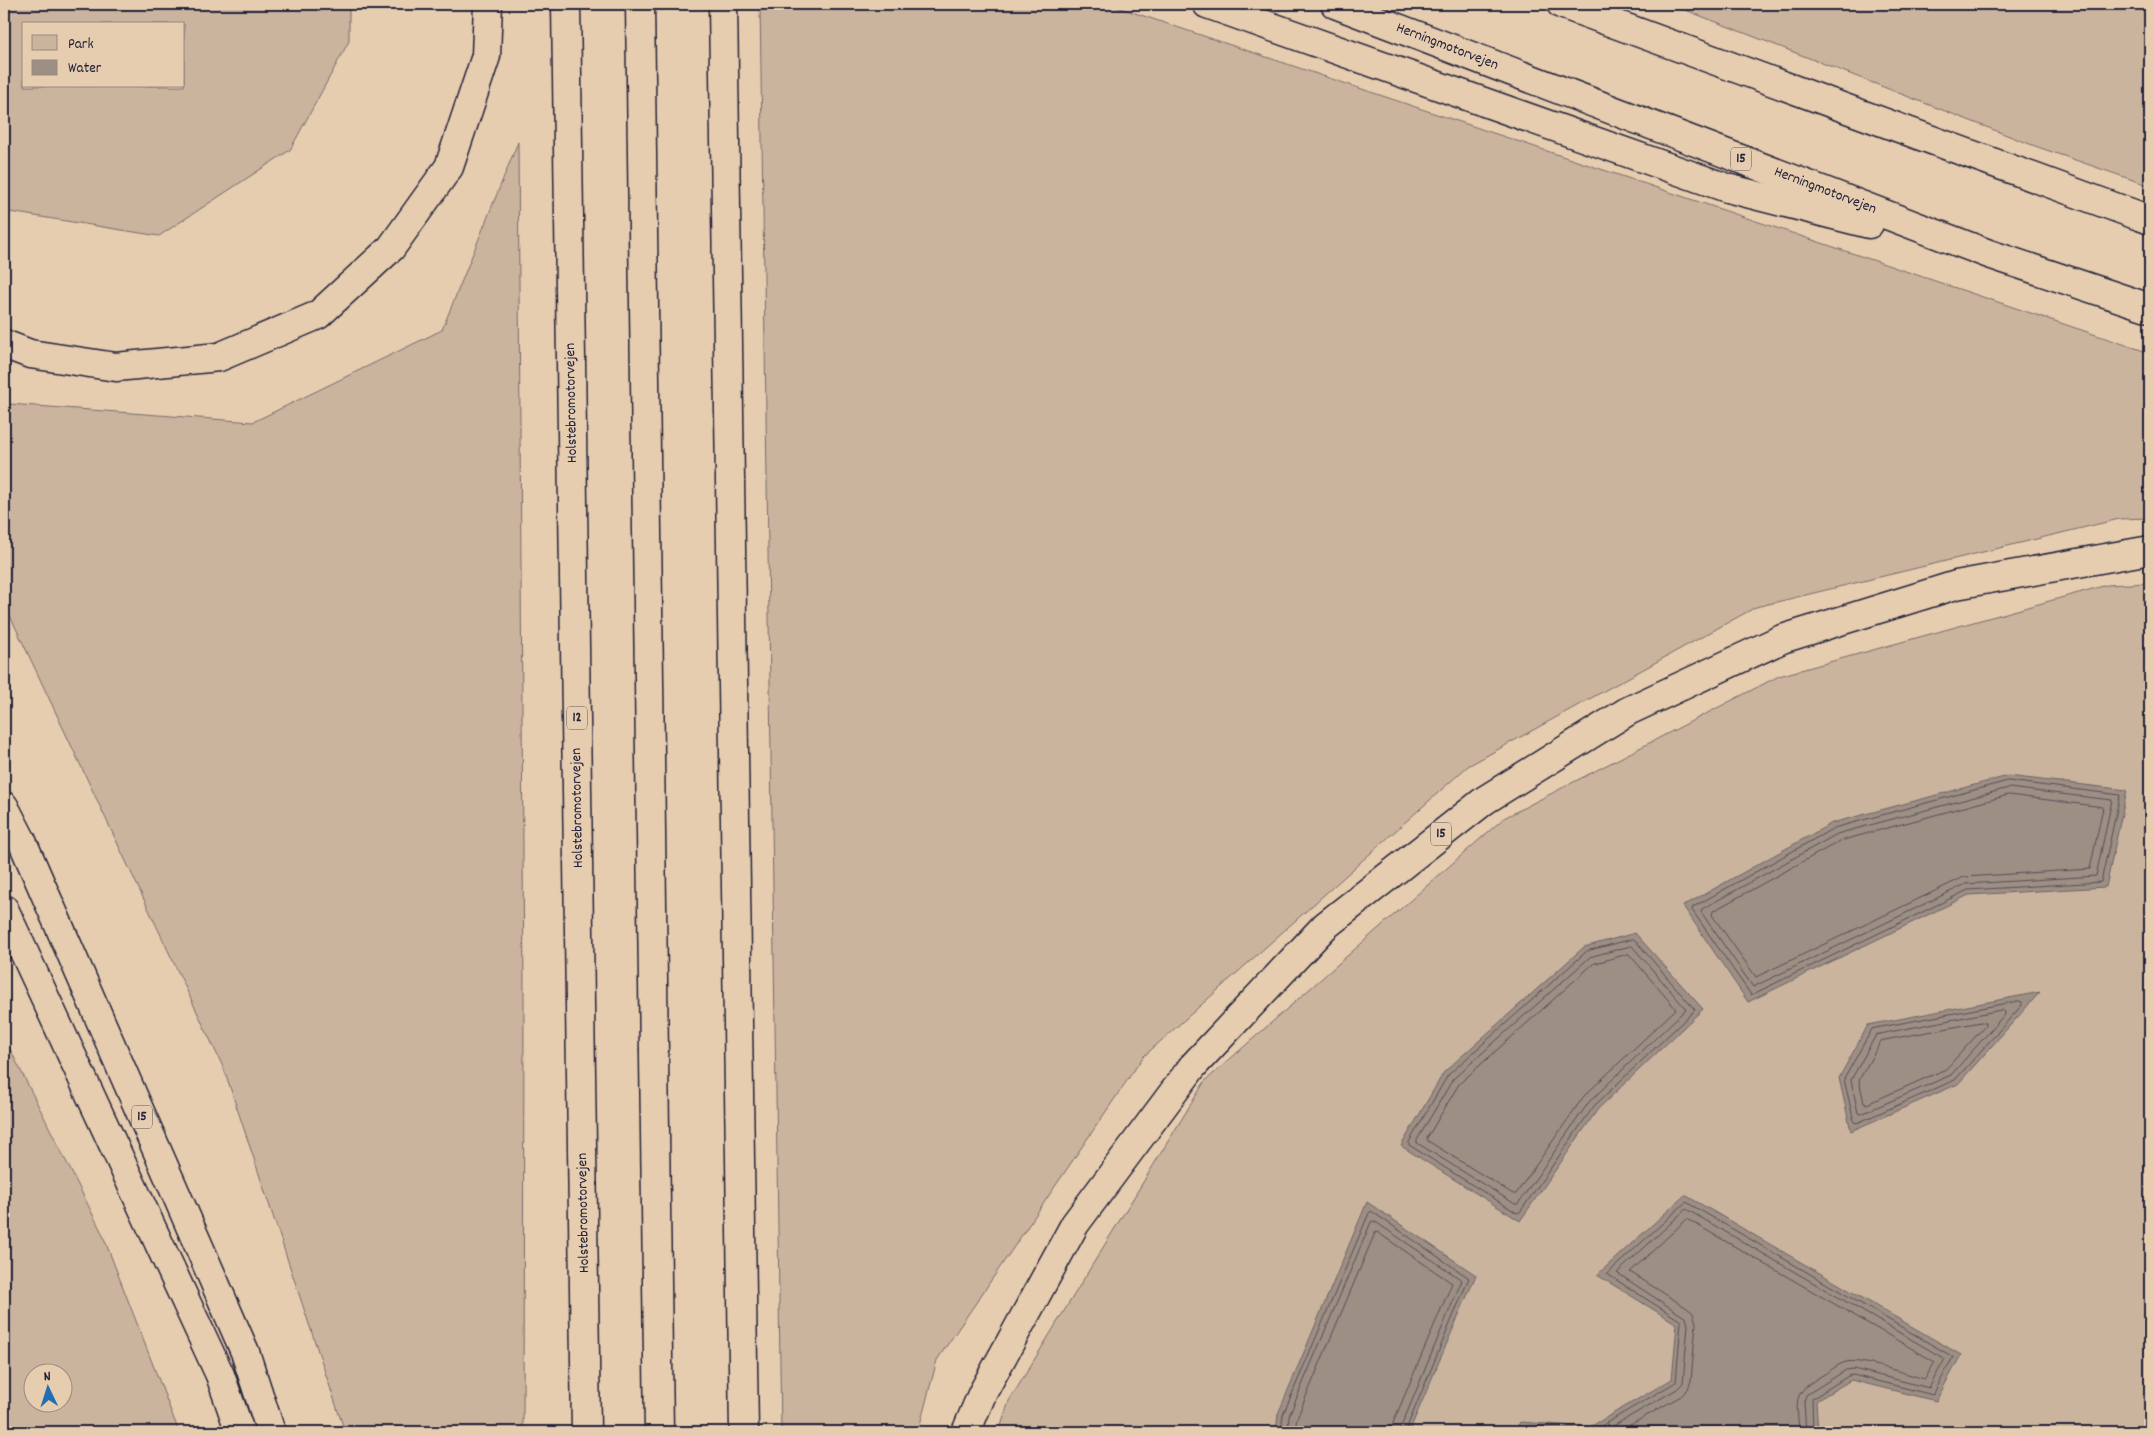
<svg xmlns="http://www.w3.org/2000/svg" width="2154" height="1436" font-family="Dekko,sans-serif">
  <rect width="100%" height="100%" fill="#e7cdaf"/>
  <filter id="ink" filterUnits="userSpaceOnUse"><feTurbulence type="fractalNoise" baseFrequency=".02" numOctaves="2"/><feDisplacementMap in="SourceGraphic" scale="10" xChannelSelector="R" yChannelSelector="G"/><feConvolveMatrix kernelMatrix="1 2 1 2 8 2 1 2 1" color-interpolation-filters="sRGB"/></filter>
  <g filter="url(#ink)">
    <g fill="#cab49e" stroke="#766b6c" fill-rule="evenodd">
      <path d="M4,4H349V41L290,150L159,236L4,211ZM24,24H184V86H24Z"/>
      <polygon points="760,4 1108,4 2150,353 2150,518 2119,519 1756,607 1468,766 1143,1057 937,1360 918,1432 781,1432"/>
      <polygon points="1670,4 2150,4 2150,186 2035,146"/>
      <polygon points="518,142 524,994 523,1432 345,1432 224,1069 4,603 4,399 9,404 253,422 442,330"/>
      <polygon points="2150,583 2150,1432 999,1432 1009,1401 1205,1081 1504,818 1779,676 2107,585"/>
      <path d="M4,1037L102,1233L179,1432H4ZM32,1374H62V1404H32Z"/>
    </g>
    <g fill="#9e8f84" stroke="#6c6367">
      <polygon points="2008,776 2127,790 2106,887 1969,895 1748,1002 1683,906 1832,823"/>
      <polygon points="1635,933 1703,1009 1598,1109 1520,1221 1401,1146 1444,1072 1584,947"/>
      <polygon points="2040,992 1958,1084 1851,1131 1839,1078 1868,1025"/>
      <polygon points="1685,1195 1961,1355 1936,1401 1851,1380 1816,1401 1818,1432 1514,1432 1520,1422 1590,1427 1672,1379 1677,1324 1597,1275"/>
      <polygon points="1367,1202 1476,1275 1409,1432 1276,1432 1278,1414"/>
    </g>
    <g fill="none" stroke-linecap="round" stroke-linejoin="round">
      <g stroke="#544e58" stroke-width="1">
        <polygon points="2008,781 2120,795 2101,882 1968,890 1751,995 1692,910 1693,907 1834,828"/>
        <polygon points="2009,788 2112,800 2096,876 1966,884 1753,987 1701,912 1702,909 1837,834"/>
        <polygon points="2009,795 2103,807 2090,869 1964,877 1756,977 1712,915 1713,911 1840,841"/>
        <polygon points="1634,939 1695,1010 1594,1106 1520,1212 1517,1213 1409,1145 1409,1142 1448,1075 1587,951"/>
        <polygon points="1632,946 1686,1009 1589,1102 1518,1204 1515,1204 1417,1143 1417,1140 1453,1079 1590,957"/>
        <polygon points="1629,954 1676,1009 1584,1096 1516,1194 1513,1194 1428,1141 1427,1138 1459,1084 1593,964"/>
        <polygon points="2019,1001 2022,1002 2022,1005 1955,1080 1857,1123 1854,1122 1844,1079 1872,1029"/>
        <polygon points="2002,1010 2005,1012 2005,1014 1951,1075 1861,1114 1858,1113 1851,1080 1876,1035"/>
        <polygon points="1982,1022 1985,1023 1985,1026 1946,1069 1867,1104 1864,1103 1859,1080 1881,1041"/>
        <polyline points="1281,1432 1283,1415 1369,1213 1371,1211 1469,1278 1405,1432"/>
        <polyline points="1288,1432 1289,1416 1371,1222 1374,1221 1462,1280 1399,1432"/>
        <polyline points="1295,1432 1297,1418 1375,1233 1377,1232 1452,1283 1393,1423 1391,1432"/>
        <polyline points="1520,1432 1524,1427 1591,1432 1676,1382 1681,1321 1607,1274 1686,1202 1953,1357 1933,1395 1853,1375 1848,1376 1812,1399 1813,1432"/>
        <polyline points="1603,1432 1677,1389 1683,1383 1688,1325 1686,1318 1617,1273 1686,1209 1945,1359 1929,1388 1854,1369 1846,1370 1806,1395 1804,1402 1806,1432"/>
        <path d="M1618,1432L1681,1396L1688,1389L1691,1381L1696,1323L1693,1313L1687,1308L1630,1272L1687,1219L1935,1362L1925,1379C1909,1375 1860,1358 1846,1362C1838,1364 1830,1371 1823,1375C1791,1394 1797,1398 1799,1432"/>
      </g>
      <g stroke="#22223b" stroke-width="31">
        <g id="highway">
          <polyline points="566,4 586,1432"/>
          <polyline points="640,4 659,1432"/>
          <polyline points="723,4 744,1432"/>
          <polyline points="1207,4 1727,188 1869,224"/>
          <polyline points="1335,4 1989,254 2150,308"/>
          <polyline points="1561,4 2150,220"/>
          <polyline points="4,344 30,354 116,367 219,357 318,315 391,248 449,167 486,56 488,4"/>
          <polyline points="4,806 22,841 245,1352 271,1432"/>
          <polyline points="4,909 220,1375 240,1432"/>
          <polyline points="966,1432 982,1394 1075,1224 1193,1066 1325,926 1485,800 1628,711 1782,639 1956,585 2150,550"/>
        </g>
      </g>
      <use href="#highway" stroke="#e7cdaf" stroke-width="28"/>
    </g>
  </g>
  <g text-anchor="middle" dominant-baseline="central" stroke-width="5" stroke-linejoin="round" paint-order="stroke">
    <g fill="#e7cdaf" stroke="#5d555e" stroke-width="1">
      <rect x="1731" y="147.5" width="20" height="23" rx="4"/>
      <rect x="567" y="706.5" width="20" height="23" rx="4"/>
      <rect x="1431" y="822.5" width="20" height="23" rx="4"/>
      <rect x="132" y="1105.5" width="20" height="23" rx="4"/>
    </g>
    <g font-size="14" font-weight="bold" fill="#22223b">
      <text x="1741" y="159">15</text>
      <text x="577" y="718">12</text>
      <text x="1441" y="834">15</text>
      <text x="142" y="1117">15</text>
    </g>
    <g font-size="15" fill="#22223b" stroke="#e7cdaf">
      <text transform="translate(1447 47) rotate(21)">Herningmotorvejen</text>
      <text transform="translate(1825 191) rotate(21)">Herningmotorvejen</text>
      <text transform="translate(572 403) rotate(-91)">Holstebromotorvejen</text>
      <text transform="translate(578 808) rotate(-91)">Holstebromotorvejen</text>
      <text transform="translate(584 1213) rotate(-91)">Holstebromotorvejen</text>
    </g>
  </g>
  <rect width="2154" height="1436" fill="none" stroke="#e7cdaf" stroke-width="20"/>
  <rect x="10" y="10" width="2134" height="1416" fill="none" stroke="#22223b" stroke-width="2" filter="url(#ink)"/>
  <rect x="22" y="22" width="162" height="65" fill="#e7cdaf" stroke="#988981"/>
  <rect x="32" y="35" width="25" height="15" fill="#cab49e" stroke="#988981"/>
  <text x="68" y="48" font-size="15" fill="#22223b">Park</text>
  <rect x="32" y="60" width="25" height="15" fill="#9e8f84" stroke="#988981"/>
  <text x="68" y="72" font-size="15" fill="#22223b">Water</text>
  <g transform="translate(48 1388) rotate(356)"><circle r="24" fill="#e7cdaf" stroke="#988981"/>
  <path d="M0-4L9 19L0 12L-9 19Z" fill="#1f6fb2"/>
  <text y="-8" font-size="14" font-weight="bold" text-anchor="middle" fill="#22223b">N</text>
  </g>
</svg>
